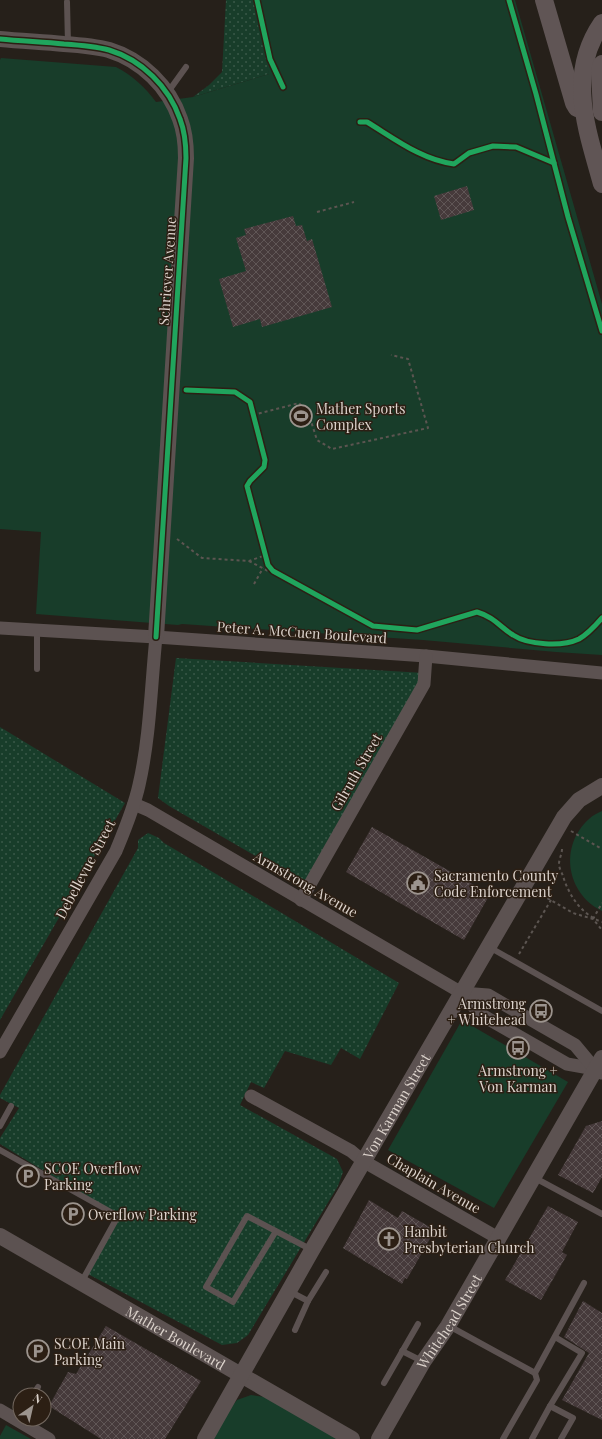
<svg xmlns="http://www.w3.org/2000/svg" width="602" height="1439" font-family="'Playfair Display',serif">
  <defs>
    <pattern id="grass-dots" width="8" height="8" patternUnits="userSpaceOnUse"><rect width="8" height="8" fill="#183d2a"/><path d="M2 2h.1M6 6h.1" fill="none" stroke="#395848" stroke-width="1.8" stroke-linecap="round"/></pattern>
    <pattern id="building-cross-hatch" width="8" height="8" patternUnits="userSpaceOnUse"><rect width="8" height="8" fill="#463a3b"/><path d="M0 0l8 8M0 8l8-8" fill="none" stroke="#605656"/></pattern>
  </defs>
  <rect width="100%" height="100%" fill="#26201a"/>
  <g fill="url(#grass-dots)">
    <polygon points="226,0 265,0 269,74 193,97 209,85 222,72"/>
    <polygon points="176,658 424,673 309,887 169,806 158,798"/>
    <polygon points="0,727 125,803 0,1020"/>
    <polygon points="148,833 159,838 164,843 399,983 360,1059 341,1048 331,1065 285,1051 264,1088 251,1082 240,1105 337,1159 343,1172 338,1186 248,1335 237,1343 222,1345 86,1273 118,1216 0,1144 0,1138 19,1108 0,1098 0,1095 138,848 138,840"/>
  </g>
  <g fill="#183d2a">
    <path d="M263,0H515L602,304V655L556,652L423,640L182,624L178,625L36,614L41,532L0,529V60L1,58L116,67C132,75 145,87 156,102L193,97L269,74L255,12Z"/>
    <path d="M602,811V911C566,893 559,846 589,819C593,815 598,813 602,811Z"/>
    <polygon points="462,1020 568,1082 494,1208 388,1150"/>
    <polygon points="251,1395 265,1397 338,1439 212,1439 233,1405 237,1400"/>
    <polygon points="6,1425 31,1439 0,1439 0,1436"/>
  </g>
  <g fill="url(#building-cross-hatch)">
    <polygon points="467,186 474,210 441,220 434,196"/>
    <polygon points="293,216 296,226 302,225 307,241 312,239 332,307 262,327 260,319 233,327 219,279 246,271 236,238 246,235 244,229"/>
    <polygon points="372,827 490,894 464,940 346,872"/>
    <polygon points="602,1121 602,1177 593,1193 558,1175 586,1126"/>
    <polygon points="369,1200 398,1218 402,1211 435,1230 407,1279 405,1278 402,1284 343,1248"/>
    <polygon points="548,1206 578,1222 562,1252 567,1255 541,1300 505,1280"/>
    <polygon points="583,1301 602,1313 602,1420 562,1400 589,1353 564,1337"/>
    <polygon points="106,1326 201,1381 165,1439 101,1439 49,1406 68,1372 76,1374"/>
  </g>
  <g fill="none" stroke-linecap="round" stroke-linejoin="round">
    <g stroke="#5c5551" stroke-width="2" stroke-dasharray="3 3" stroke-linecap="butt">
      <polyline points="317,212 354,202"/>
      <polyline points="253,415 299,403 309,415 317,440 332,449 428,428 408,359 391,355"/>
      <polyline points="177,539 202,558 249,561 266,555"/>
      <polyline points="249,561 268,571 273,571"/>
      <polyline points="254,584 263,568"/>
      <polyline points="571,831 602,849"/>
      <path d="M562,849C562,854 559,859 559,864C559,868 562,873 563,876C569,896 582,915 602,922"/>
      <polyline points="537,892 573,913 593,919 602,930"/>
      <polyline points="593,919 602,903"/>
      <polyline points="519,954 551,900"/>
    </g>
    <g stroke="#5c5251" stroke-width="6">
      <polyline points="67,2 68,44"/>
      <polyline points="168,92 186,67"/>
      <polyline points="37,631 37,669"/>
      <polyline points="489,947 602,1011"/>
      <polyline points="0,1126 11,1106"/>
      <polyline points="0,1150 118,1216 82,1281"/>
      <polyline points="535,1178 602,1214"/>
      <polyline points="276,1231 233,1302 206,1287 247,1216 312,1250"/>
      <polyline points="289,1291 308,1301"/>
      <polyline points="449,1326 535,1373"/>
      <polyline points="295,1330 308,1301 326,1272"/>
      <polyline points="555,1337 582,1353 550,1406 573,1418 561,1439"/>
      <polyline points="402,1351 422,1361"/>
      <polyline points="384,1383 418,1324"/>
      <polyline points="33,1395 38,1387"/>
      <polyline points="503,1439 537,1380 535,1373 584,1283"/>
      <polyline points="532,1439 550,1406"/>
    </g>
    <g stroke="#5c5251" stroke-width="13">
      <polyline points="0,628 156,637 426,656 602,673"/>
      <polyline points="134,804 148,810 462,993 480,1014 567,1064 595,1069 602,1073"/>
      <polyline points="301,900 424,684 426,656"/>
      <polyline points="462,993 488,995 575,1045 595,1069"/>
      <path d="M0,1052L116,851C125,829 134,808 139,785C150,737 151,686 156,637"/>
      <polyline points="251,1096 351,1151 363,1161 498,1238"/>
      <polyline points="0,1410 49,1439"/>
    </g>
    <g stroke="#5c5251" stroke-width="16">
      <path d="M0,39C21,41 42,42 64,44C79,45 94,46 109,50C142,60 169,87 180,119C185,132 186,145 186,158L156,637"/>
      <path id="s1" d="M0,1236L352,1439"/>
      <path id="s2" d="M205,1439L312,1250L564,817L579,800L602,786"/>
      <path id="s3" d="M379,1439L423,1362L448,1326L602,1058"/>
    </g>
    <g stroke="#605555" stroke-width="18">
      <polyline points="544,0 574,103 577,108"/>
      <path d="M602,23C566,75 587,129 602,184"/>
      <polyline points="602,64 600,71 602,112"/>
    </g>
    <g stroke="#2c1f14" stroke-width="8">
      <g id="cycleway">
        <polyline points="257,0 270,59 283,87"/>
        <polyline points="509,0 536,94 568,217 602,331"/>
        <path d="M0,39C21,41 42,42 64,44C79,45 94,46 109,50C142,60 169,87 180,119C185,132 186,145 186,158L156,637"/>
        <path d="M360,122H367C395,139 422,160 454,164L469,153L493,146L516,147L554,163"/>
        <path d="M186,390L235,392L250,402L265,460L264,467L250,481L247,486L268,565L273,571L373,626L417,630L477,612C494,617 500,627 513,635C528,645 562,647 579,639C588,634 596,625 602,618"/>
      </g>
    </g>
    <use href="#cycleway" stroke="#20a55d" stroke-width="5"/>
  </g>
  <defs>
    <g id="stadium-ring" transform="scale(1.15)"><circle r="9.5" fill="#2c1f14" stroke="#9c948e" stroke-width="1.5"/><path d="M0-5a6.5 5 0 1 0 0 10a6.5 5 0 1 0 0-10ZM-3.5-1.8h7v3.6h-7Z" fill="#9c948e"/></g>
    <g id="civic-ring" transform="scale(1.15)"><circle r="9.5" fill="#2c1f14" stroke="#9c948e" stroke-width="1.5"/><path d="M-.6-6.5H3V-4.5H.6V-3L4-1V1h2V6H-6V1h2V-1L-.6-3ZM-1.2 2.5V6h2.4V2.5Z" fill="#9c948e"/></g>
    <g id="bus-ring" transform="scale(1.15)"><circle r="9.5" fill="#2c1f14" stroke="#9c948e" stroke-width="1.5"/><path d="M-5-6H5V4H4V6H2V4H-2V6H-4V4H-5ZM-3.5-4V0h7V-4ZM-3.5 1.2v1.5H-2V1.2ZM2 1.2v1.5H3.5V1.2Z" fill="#9c948e"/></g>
    <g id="parking-ring" transform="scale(1.15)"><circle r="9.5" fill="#2c1f14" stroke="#9c948e" stroke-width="1.5"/><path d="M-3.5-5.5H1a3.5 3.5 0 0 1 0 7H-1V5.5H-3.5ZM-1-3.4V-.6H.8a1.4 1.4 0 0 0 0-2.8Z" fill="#9c948e"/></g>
    <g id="church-ring" transform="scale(1.15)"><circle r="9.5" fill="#2c1f14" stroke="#9c948e" stroke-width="1.5"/><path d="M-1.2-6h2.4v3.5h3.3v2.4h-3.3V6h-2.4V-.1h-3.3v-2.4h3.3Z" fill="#9c948e"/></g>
  </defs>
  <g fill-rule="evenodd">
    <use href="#stadium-ring" x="301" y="416"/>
    <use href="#civic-ring" x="418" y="883"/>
    <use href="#bus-ring" x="541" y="1011"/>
    <use href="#bus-ring" x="518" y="1048"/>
    <use href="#parking-ring" x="28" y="1176"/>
    <use href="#parking-ring" x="73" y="1214"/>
    <use href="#church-ring" x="389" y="1239"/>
    <use href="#parking-ring" x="38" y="1351"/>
  </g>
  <g text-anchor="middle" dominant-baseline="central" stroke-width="3" stroke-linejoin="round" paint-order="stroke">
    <g font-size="14" fill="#dcd3cc" stroke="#2c1f14">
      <text transform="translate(167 271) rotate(-86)">Schriever Avenue</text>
      <text transform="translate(302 632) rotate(4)">Peter A. McCuen Boulevard</text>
      <text transform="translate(356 772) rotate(-60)">Gilruth Street</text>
      <text transform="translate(85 869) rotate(-62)">Debellevue Street</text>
      <text transform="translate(306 884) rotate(30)">Armstrong Avenue</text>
      <text stroke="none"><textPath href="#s2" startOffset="384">Von Karman Street</textPath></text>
      <text transform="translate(434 1183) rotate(30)">Chaplain Avenue</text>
      <text stroke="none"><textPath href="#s3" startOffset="137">Whitehead Street</textPath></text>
      <text stroke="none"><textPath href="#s1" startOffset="203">Mather Boulevard</textPath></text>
    </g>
    <g font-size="14" fill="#dcd3cc" stroke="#2c1f14" text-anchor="start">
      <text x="316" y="408">Mather Sports<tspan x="316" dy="16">Complex</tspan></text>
      <text x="434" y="875">Sacramento County<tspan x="434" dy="16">Code Enforcement</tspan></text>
      <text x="526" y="1003" text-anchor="end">Armstrong<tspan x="526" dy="16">+ Whitehead</tspan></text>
      <text x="518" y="1070" text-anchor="middle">Armstrong +<tspan x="518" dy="16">Von Karman</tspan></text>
      <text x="44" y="1168">SCOE Overflow<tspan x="44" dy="16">Parking</tspan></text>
      <text x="88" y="1214">Overflow Parking</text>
      <text x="404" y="1231">Hanbit<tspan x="404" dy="16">Presbyterian Church</tspan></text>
      <text x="54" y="1343">SCOE Main<tspan x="54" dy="16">Parking</tspan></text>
    </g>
  </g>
  <g transform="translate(32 1407) rotate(34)"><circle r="19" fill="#2c1f14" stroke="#72675e"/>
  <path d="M0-3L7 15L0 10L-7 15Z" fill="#9c948e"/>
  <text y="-6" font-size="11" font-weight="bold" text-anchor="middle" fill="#dcd3cc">N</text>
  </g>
</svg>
